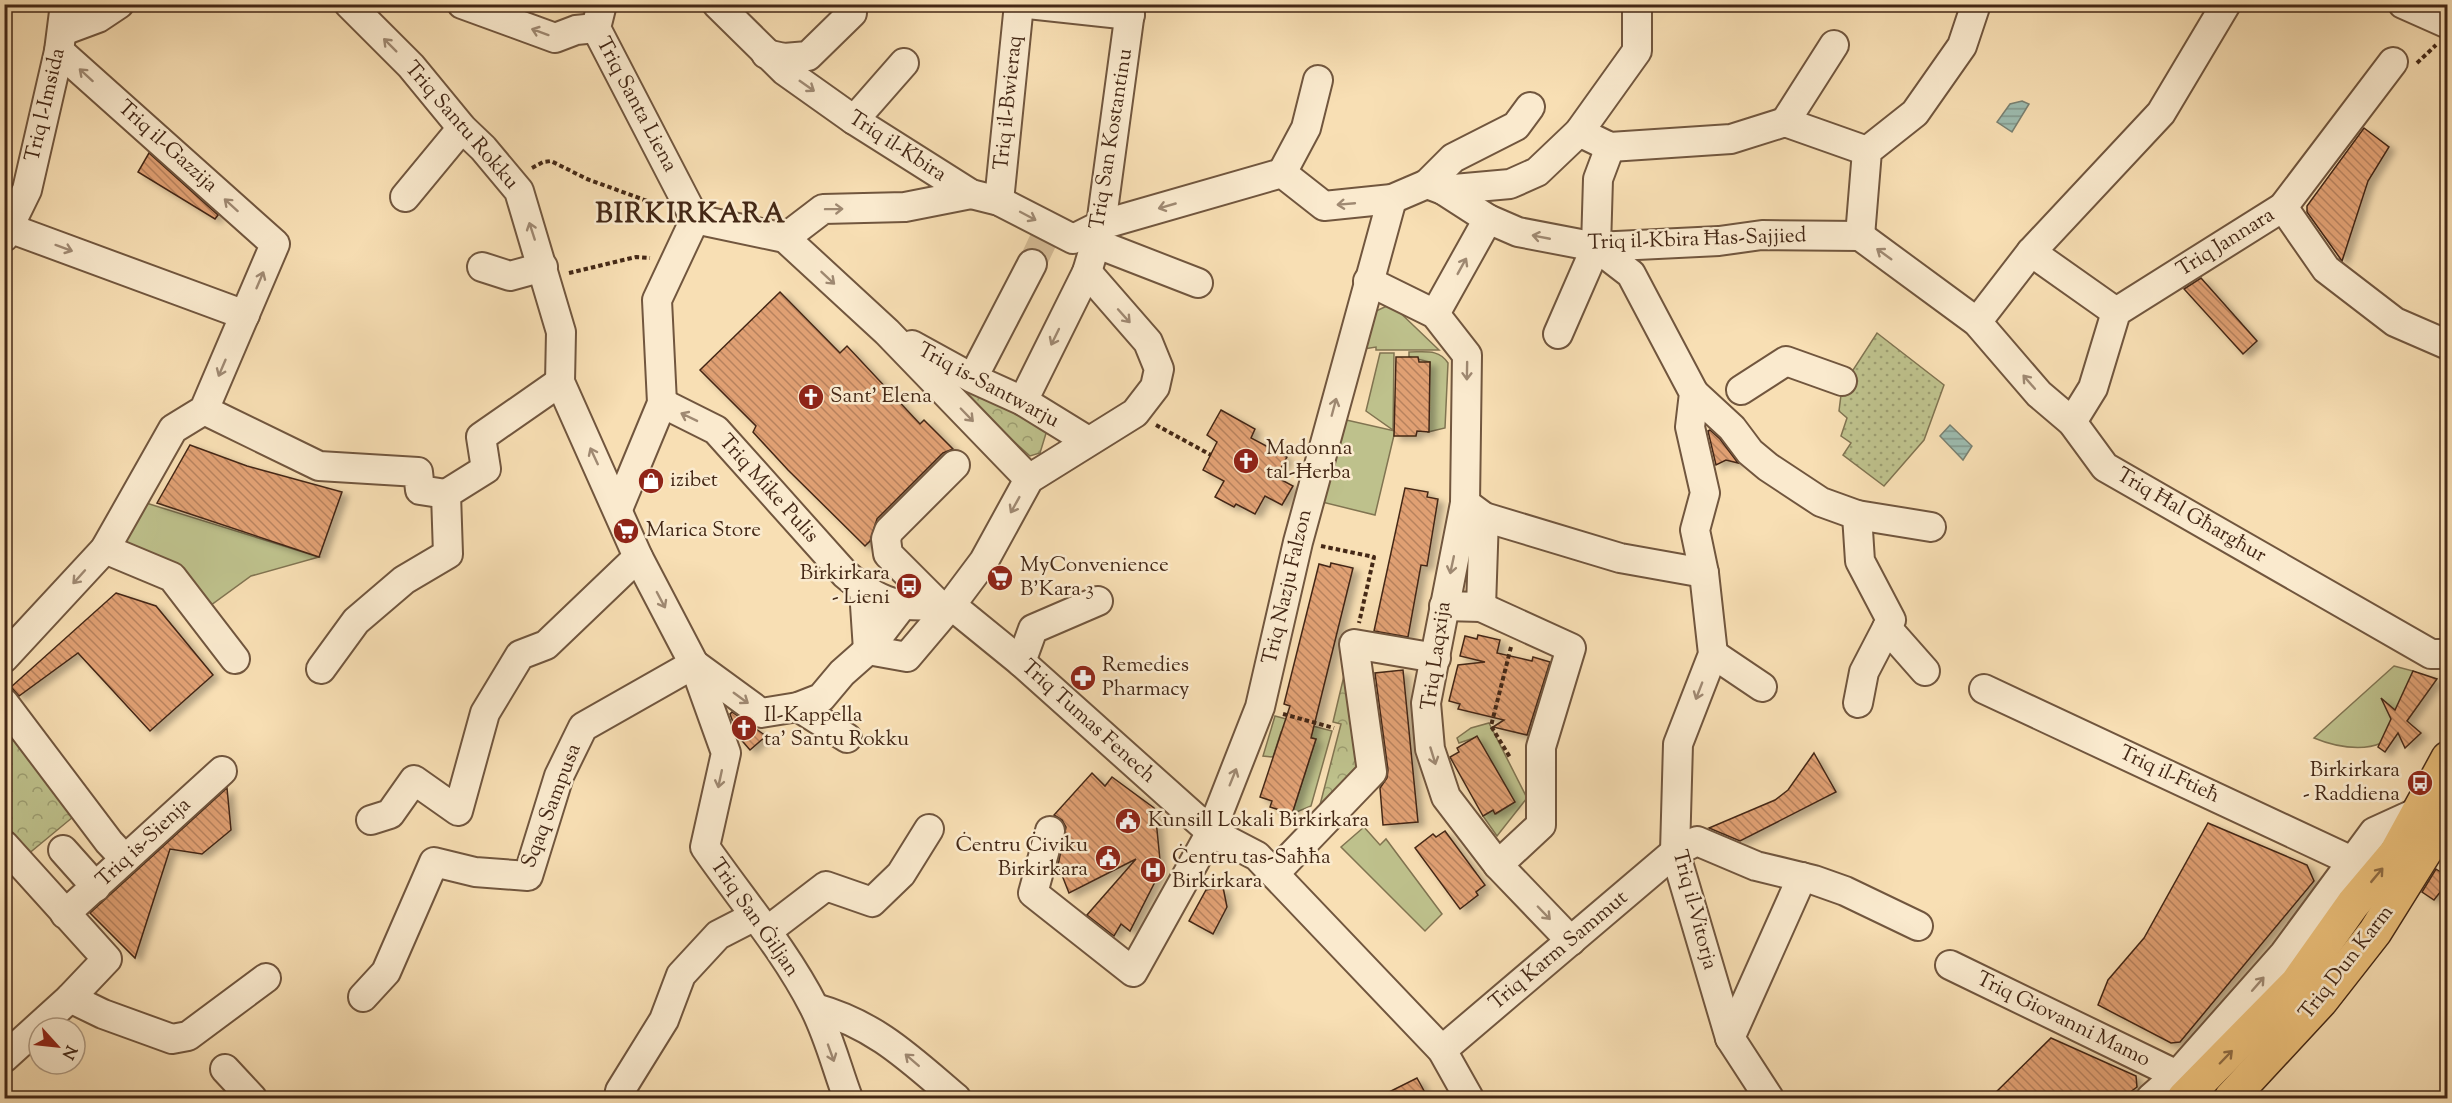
<svg xmlns="http://www.w3.org/2000/svg" width="2452" height="1103" font-family="'Sorts Mill Goudy',serif">
  <defs>
    <pattern id="forest-crowns" width="20" height="18" patternUnits="userSpaceOnUse" patternTransform="scale(1.5)"><rect width="20" height="18" fill="#bec18c"/><path d="M2 6a3 3 0 1 1 6 0M12 15a3 3 0 1 1 6 0" fill="none" stroke="#9c9d71"/></pattern>
    <pattern id="garden-dots" width="8" height="8" patternUnits="userSpaceOnUse" patternTransform="scale(1.5)"><rect width="8" height="8" fill="#bec18c"/><path d="M2 2h.1M6 6h.1" fill="none" stroke="#9c9d71" stroke-width="1.8" stroke-linecap="round"/></pattern>
    <pattern id="water-rules" width="6" height="5" patternUnits="userSpaceOnUse" patternTransform="scale(1.5)"><rect width="6" height="5" fill="#9dbcb0"/><path d="M0 2.5h6" fill="none" stroke="#82998e"/></pattern>
    <pattern id="building-back-hatch" width="6" height="6" patternUnits="userSpaceOnUse" patternTransform="scale(1.5)"><rect width="6" height="6" fill="#e0a073"/><path d="M-1 5l2 2M0 0l6 6M5-1l2 2" fill="none" stroke="#b7825d"/></pattern>
    <filter id="shadow"><feDropShadow dx="6" dy="4" stdDeviation="3" flood-color="#0004"/></filter>
  </defs>
  <rect width="100%" height="100%" fill="#f8dfb4"/>
  <filter id="stains"><feTurbulence type="fractalNoise" baseFrequency=".00333" numOctaves="4"/><feColorMatrix values="0 0 0 0 .2 0 0 0 0 .09 0 0 0 0 .02 0 0 0 .5 -.17"/></filter>
  <radialGradient id="worn" r=".72"><stop offset=".6" stop-color="#630" stop-opacity="0"/><stop offset="1" stop-color="#630" stop-opacity=".3"/></radialGradient>
  <g fill="#bec18c" stroke="#817451" stroke-width="1.5">
    <polygon points="1391,304 1439,350 1376,350 1376,347 1363,349 1374,312"/>
    <path d="M1409,352C1426,352 1439,349 1448,363L1445,428L1428,432L1430,362L1409,357Z"/>
    <polygon points="1380,353 1394,353 1393,430 1366,411"/>
    <polygon points="1342,419 1395,431 1375,515 1322,502"/>
    <polygon points="143,502 319,557 251,576 211,605 123,545"/>
    <path d="M2394,666L2413,671C2410,684 2403,721 2397,730C2379,756 2338,748 2314,738Z"/>
    <polygon points="1275,716 1332,731 1311,806 1292,814 1316,739 1293,732 1291,735 1281,732 1273,757 1263,756"/>
    <polygon points="1489,723 1527,798 1497,836 1483,816 1493,810 1496,814 1513,803 1477,737 1459,743 1457,738 1471,728"/>
    <polygon points="1364,827 1380,845 1386,839 1442,914 1425,931 1341,847"/>
  </g>
  <g fill="url(#forest-crowns)" stroke="#817451" stroke-width="1.5">
    <polygon points="941,370 1047,430 1040,453 1030,456 938,374"/>
    <polygon points="1348,659 1367,770 1315,824 1341,724 1333,722"/>
    <polygon points="4,728 73,817 27,855 5,831"/>
  </g>
  <polygon fill="url(#garden-dots)" stroke="#817451" stroke-width="1.5" points="1877,333 1944,385 1924,440 1884,486 1843,455 1851,443 1841,436 1847,418 1839,411 1842,387"/>
  <g fill="url(#water-rules)" stroke="#798172" stroke-width="1.5">
    <polygon points="2022,101 2029,104 2012,132 1997,122 2010,104"/>
    <polygon points="1950,425 1972,446 1963,460 1940,436"/>
  </g>
  <g fill="url(#building-back-hatch)" stroke="#442816" stroke-width="1.5" filter="url(#shadow)">
    <polygon points="2364,128 2389,147 2368,181 2342,261 2307,212 2307,206"/>
    <polygon points="149,153 218,215 215,219 138,172"/>
    <polygon points="2201,278 2257,341 2243,354 2184,289"/>
    <polygon points="780,292 840,353 847,346 920,424 924,420 953,449 943,453 877,519 870,541 865,546 788,470 753,432 756,426 700,370"/>
    <polygon points="1396,357 1418,357 1419,362 1430,362 1429,432 1417,431 1416,436 1394,436"/>
    <polygon points="1221,410 1255,429 1251,438 1287,457 1276,477 1293,486 1282,505 1265,496 1255,514 1236,504 1234,507 1215,497 1224,481 1203,470 1217,442 1207,435"/>
    <polygon points="1710,430 1720,439 1738,463 1726,460 1716,465 1708,431"/>
    <polygon points="190,445 247,466 342,492 319,557 157,503"/>
    <polygon points="1405,488 1428,492 1427,497 1438,499 1427,566 1421,565 1408,637 1374,631"/>
    <polygon points="1331,563 1353,568 1311,738 1316,739 1292,814 1270,807 1272,801 1260,797 1290,706 1284,704 1319,564 1330,567"/>
    <polygon points="116,593 156,606 213,675 150,731 78,653 19,696 11,687"/>
    <polygon points="1478,635 1500,640 1497,653 1532,661 1533,657 1550,662 1527,735 1493,727 1504,720 1458,709 1460,704 1449,701 1458,665 1485,662 1460,656 1465,636 1477,639"/>
    <polygon points="1403,670 1418,822 1383,825 1380,788 1387,778 1388,770 1375,673"/>
    <polygon points="2413,671 2437,679 2407,721 2421,733 2405,748 2398,733 2385,752 2378,747 2391,719 2381,698 2395,710"/>
    <polygon points="732,712 766,736 750,750 738,736 730,714"/>
    <polygon points="1477,736 1515,802 1495,814 1493,810 1483,816 1450,757 1459,752 1457,748"/>
    <polygon points="1814,753 1836,792 1740,841 1709,828 1775,800 1788,790"/>
    <polygon points="1092,773 1105,786 1112,777 1154,808 1157,830 1161,870 1130,931 1121,924 1114,936 1087,915 1136,859 1069,893 1058,865 1066,827 1062,820 1054,815"/>
    <polygon points="227,788 231,830 202,854 170,849 135,958 90,913"/>
    <polygon points="2208,823 2307,865 2314,881 2180,1042 2171,1043 2098,1005 2108,980 2144,938"/>
    <polygon points="1445,831 1485,885 1476,892 1478,895 1460,909 1415,848 1433,834 1436,837"/>
    <polygon points="2436,869 2448,877 2448,882 2434,900 2422,892"/>
    <polygon points="1223,887 1227,907 1213,934 1189,921 1206,890"/>
    <polygon points="2051,1038 2136,1076 2137,1087 2122,1098 1990,1098"/>
    <polygon points="1417,1078 1428,1098 1377,1098"/>
  </g>
  <g fill="none" stroke-linecap="round" stroke-linejoin="round">
    <polyline stroke="#d4ba94" stroke-width="28" stroke-dasharray="28 14" stroke-linecap="butt" points="1032,264 1049,228"/>
    <g stroke="#71563e" stroke-width="32">
      <g id="minor">
        <path d="M349,4L411,66L462,128L483,148L519,191L561,332L560,382L638,557L694,664L726,753L705,847C741,899 785,950 814,1007C829,1036 837,1069 848,1098"/>
        <polyline points="462,4 555,38 576,30 596,28"/>
        <polyline points="602,4 596,28 695,219"/>
        <polyline points="717,4 785,71 854,120 971,194 999,201 1073,239 1101,225 1282,173 1324,206 1392,199 1427,184 1443,190 1488,219 1518,232 1596,247 1719,241 1762,235 1860,236"/>
        <polyline points="1028,4 1130,15"/>
        <polyline points="2403,4 2448,24"/>
        <polyline points="63,31 98,18 119,4"/>
        <polyline points="766,54 784,58 808,56 852,13"/>
        <polyline points="854,120 904,63"/>
        <polyline points="1785,122 1834,45"/>
        <polyline points="1579,132 1610,147 1731,139 1785,122 1867,151"/>
        <polyline points="1282,173 1306,128 1318,80"/>
        <polyline points="1427,184 1453,158 1516,126 1530,107"/>
        <polyline points="1443,190 1510,184 1537,172 1579,132 1637,51 1637,4"/>
        <polyline points="405,197 462,128"/>
        <polyline points="999,201 1019,4"/>
        <polyline points="2283,207 2326,269 2395,322 2448,345"/>
        <polyline points="695,219 785,238 887,332 1029,479"/>
        <polyline points="9,228 245,315"/>
        <polyline points="1860,236 1977,322 2039,394 2072,422 2105,467 2431,654 2448,654"/>
        <polyline points="1860,236 1867,151 1915,113 1962,46 1976,4"/>
        <polyline points="4,237 27,190 59,51 65,4"/>
        <polyline points="785,238 823,209 905,207 971,194"/>
        <polyline points="1095,243 1198,283"/>
        <polyline points="1596,247 1631,274 1694,393 1690,427 1705,493 1695,530 1704,573 1713,654 1678,744 1675,852 1730,1038 1769,1098"/>
        <polyline points="2031,252 2116,312"/>
        <polyline points="482,267 510,276 543,267"/>
        <polyline points="1368,281 1435,314 1467,355 1465,503 1426,703 1430,749 1446,797 1498,865 1571,941"/>
        <polyline points="1435,314 1488,219"/>
        <polyline points="1977,322 2031,252 2161,113 2226,4"/>
        <polyline points="1558,334 1596,247 1598,179 1610,147"/>
        <polyline points="912,345 972,378 1023,401 1088,441"/>
        <polyline points="980,364 1032,264"/>
        <polyline points="1741,390 1786,361 1842,381"/>
        <polyline points="1694,393 1732,428 1750,452 1768,467 1821,502 1857,515 1931,527"/>
        <polyline points="1023,401 1087,272 1101,225 1131,4"/>
        <path d="M662,403L716,430L845,574C886,609 900,606 951,605"/>
        <polyline points="204,410 319,466 418,472 420,490 446,494"/>
        <polyline points="2072,422 2093,388 2116,312 2283,207 2393,62"/>
        <polyline points="1465,503 1484,517 1620,558 1704,573"/>
        <polyline points="618,509 662,403 657,300 695,219"/>
        <polyline points="1857,515 1860,561 1891,620 1864,672 1858,703"/>
        <polyline points="105,549 172,577 235,659"/>
        <polyline points="864,590 868,650 907,657 951,605 984,561 1029,479 1135,413 1155,387 1159,369 1148,342 1087,272"/>
        <polyline points="951,605 1021,662 1211,832 1257,856 1442,1050 1469,1098"/>
        <polyline points="940,606 888,554 886,539 889,531 955,465"/>
        <polyline points="1444,606 1481,607 1571,648 1541,747 1541,825 1498,865"/>
        <polyline points="1481,607 1484,517"/>
        <polyline points="1887,628 1925,671"/>
        <polyline points="1713,654 1762,687"/>
        <polyline points="4,658 105,549 173,429 204,410 275,244 59,51"/>
        <polyline points="1021,662 1033,629 1098,601"/>
        <polyline points="694,664 761,713 798,707 821,698 842,673 868,650 901,607"/>
        <polyline points="321,669 356,621 404,580 448,554 446,494 486,469 481,437 560,382"/>
        <polyline points="1984,689 2354,862"/>
        <polyline points="4,703 109,842 125,859"/>
        <polyline points="798,707 847,738"/>
        <polyline points="371,820 390,814 414,780 458,811 485,713 520,655 546,645 638,557"/>
        <polyline points="1050,831 1033,893 1133,972 1211,832 1260,707 1298,542 1392,199"/>
        <polyline points="4,845 107,959 70,998 4,1058"/>
        <polyline points="63,850 96,887"/>
        <polyline points="1274,874 1372,772 1354,644 1436,658"/>
        <polyline points="65,914 222,771"/>
        <polyline points="767,931 826,886 872,902 901,874 929,829"/>
        <polyline points="1950,965 2177,1075 2189,1085"/>
        <polyline points="363,997 386,972 434,862 475,872 528,876 559,776 583,727 694,664"/>
        <polyline points="70,998 103,1014 172,1039 188,1036 266,978"/>
        <path d="M815,1008C876,1025 909,1058 956,1098"/>
        <polyline points="1730,1038 1802,877"/>
        <polyline points="1442,1050 1675,852 1697,841 1756,866 1814,880 1845,891 1918,926"/>
        <polyline points="225,1069 252,1098"/>
        <polyline points="619,1098 620,1091 664,1020 681,975 718,935 753,917"/>
        <polyline points="2151,1098 2177,1075 2284,954 2374,832 2420,811"/>
      </g>
    </g>
    <g stroke="#442816" stroke-width="36">
      <g id="highway">
        <polyline points="2184,1098 2297,983 2353,904 2396,853 2448,758"/>
        <polyline points="2231,1098 2321,1001 2375,932 2448,815"/>
      </g>
    </g>
    <g stroke="#442816" stroke-width="4" stroke-dasharray="4.5 3" stroke-linecap="butt">
      <polyline points="2417,63 2436,45"/>
      <polyline points="532,168 543,162 551,161 587,179 661,206"/>
      <polyline points="569,273 636,257 650,258"/>
      <polyline points="1156,425 1211,455"/>
      <polyline points="1321,546 1374,557 1359,623"/>
      <polyline points="1511,647 1491,726 1511,759"/>
      <polyline points="1283,714 1334,728"/>
    </g>
    <use href="#minor" stroke="#faeace" stroke-width="28"/>
    <use href="#highway" stroke="#ecc07a" stroke-width="33"/>
  </g>
  <defs><path id="oneway-shaft" d="M-6 0H5M1.5-3L5.5 0L1.5 3" fill="none" stroke-width="1.6" stroke-linecap="round" stroke-linejoin="round" transform="scale(1.5)"/></defs>
  <g stroke="#9f8972">
    <use href="#oneway-shaft" transform="translate(540 32) rotate(-160)"/>
    <use href="#oneway-shaft" transform="translate(390 45) rotate(-135)"/>
    <use href="#oneway-shaft" transform="translate(86 75) rotate(-138)"/>
    <use href="#oneway-shaft" transform="translate(807 86) rotate(35)"/>
    <use href="#oneway-shaft" transform="translate(1346 204) rotate(175)"/>
    <use href="#oneway-shaft" transform="translate(231 205) rotate(-138)"/>
    <use href="#oneway-shaft" transform="translate(1167 206) rotate(164)"/>
    <use href="#oneway-shaft" transform="translate(834 209) rotate(-1)"/>
    <use href="#oneway-shaft" transform="translate(1028 216) rotate(28)"/>
    <use href="#oneway-shaft" transform="translate(532 231) rotate(-108)"/>
    <use href="#oneway-shaft" transform="translate(1541 237) rotate(-169)"/>
    <use href="#oneway-shaft" transform="translate(64 248) rotate(20)"/>
    <use href="#oneway-shaft" transform="translate(1884 254) rotate(-144)"/>
    <use href="#oneway-shaft" transform="translate(1462 266) rotate(-61)"/>
    <use href="#oneway-shaft" transform="translate(828 278) rotate(43)"/>
    <use href="#oneway-shaft" transform="translate(260 280) rotate(-67)"/>
    <use href="#oneway-shaft" transform="translate(1124 316) rotate(48)"/>
    <use href="#oneway-shaft" transform="translate(1055 337) rotate(116)"/>
    <use href="#oneway-shaft" transform="translate(222 368) rotate(113)"/>
    <use href="#oneway-shaft" transform="translate(1467 371) rotate(91)"/>
    <use href="#oneway-shaft" transform="translate(2029 382) rotate(-131)"/>
    <use href="#oneway-shaft" transform="translate(1334 407) rotate(-75)"/>
    <use href="#oneway-shaft" transform="translate(967 415) rotate(46)"/>
    <use href="#oneway-shaft" transform="translate(689 417) rotate(-154)"/>
    <use href="#oneway-shaft" transform="translate(594 456) rotate(-115)"/>
    <use href="#oneway-shaft" transform="translate(1015 505) rotate(119)"/>
    <use href="#oneway-shaft" transform="translate(1452 565) rotate(102)"/>
    <use href="#oneway-shaft" transform="translate(79 577) rotate(132)"/>
    <use href="#oneway-shaft" transform="translate(661 600) rotate(62)"/>
    <use href="#oneway-shaft" transform="translate(1699 691) rotate(111)"/>
    <use href="#oneway-shaft" transform="translate(741 698) rotate(36)"/>
    <use href="#oneway-shaft" transform="translate(1433 756) rotate(73)"/>
    <use href="#oneway-shaft" transform="translate(1233 777) rotate(-68)"/>
    <use href="#oneway-shaft" transform="translate(720 779) rotate(102)"/>
    <use href="#oneway-shaft" transform="translate(1544 913) rotate(46)"/>
    <use href="#oneway-shaft" transform="translate(2258 984) rotate(-49)"/>
    <use href="#oneway-shaft" transform="translate(831 1053) rotate(70)"/>
    <use href="#oneway-shaft" transform="translate(912 1060) rotate(-139)"/>
  </g>
  <g stroke="#906c43">
    <use href="#oneway-shaft" transform="translate(2377 875) rotate(-50)"/>
    <use href="#oneway-shaft" transform="translate(2226 1057) rotate(-46)"/>
  </g>
  <defs>
    <g id="church-disc" transform="scale(1.35)"><circle r="9.5" fill="#8f2418" stroke="#faeace"/><path d="M-1.2-6h2.4v3.5h3.3v2.4h-3.3V6h-2.4V-.1h-3.3v-2.4h3.3Z" fill="#fff"/></g>
    <g id="shop-disc" transform="scale(1.35)"><circle r="9.5" fill="#8f2418" stroke="#faeace"/><path d="M-5-2.5h2.3a2.7 3.5 0 0 1 5.4 0H5L5.5 6h-11ZM-1.5-2.5h3a1.5 2.3 0 0 0-3 0Z" fill="#fff"/></g>
    <g id="supermarket-disc" transform="scale(1.35)"><circle r="9.5" fill="#8f2418" stroke="#faeace"/><path d="M-6-5.5h2.5l.6 2H6L4.5 2H-2.5L-4.4-4H-6ZM-1.5 3.2a1.3 1.3 0 1 0 .1 0ZM3 3.2a1.3 1.3 0 1 0 .1 0Z" fill="#fff"/></g>
    <g id="bus-disc" transform="scale(1.35)"><circle r="9.5" fill="#8f2418" stroke="#faeace"/><path d="M-5-6H5V4H4V6H2V4H-2V6H-4V4H-5ZM-3.5-4V0h7V-4ZM-3.5 1.2v1.5H-2V1.2ZM2 1.2v1.5H3.5V1.2Z" fill="#fff"/></g>
    <g id="pharmacy-disc" transform="scale(1.35)"><circle r="9.5" fill="#8f2418" stroke="#faeace"/><path d="M-2-6h4v4h4v4h-4v4h-4v-4h-4v-4h4Z" fill="#fff"/></g>
    <g id="civic-disc" transform="scale(1.35)"><circle r="9.5" fill="#8f2418" stroke="#faeace"/><path d="M-.6-6.5H3V-4.5H.6V-3L4-1V1h2V6H-6V1h2V-1L-.6-3ZM-1.2 2.5V6h2.4V2.5Z" fill="#fff"/></g>
    <g id="hospital-disc" transform="scale(1.35)"><circle r="9.5" fill="#8f2418" stroke="#faeace"/><path d="M-5-5h3v3.5h4V-5h3V5h-3V1.5h-4V5h-3Z" fill="#fff"/></g>
  </defs>
  <g fill-rule="evenodd">
    <use href="#church-disc" x="811" y="397"/>
    <use href="#church-disc" x="1246" y="461"/>
    <use href="#shop-disc" x="651" y="481"/>
    <use href="#supermarket-disc" x="626" y="531"/>
    <use href="#supermarket-disc" x="1000" y="578"/>
    <use href="#bus-disc" x="909" y="586"/>
    <use href="#pharmacy-disc" x="1083" y="678"/>
    <use href="#church-disc" x="744" y="728"/>
    <use href="#bus-disc" x="2420" y="783"/>
    <use href="#civic-disc" x="1128" y="821"/>
    <use href="#civic-disc" x="1108" y="858"/>
    <use href="#hospital-disc" x="1153" y="870"/>
  </g>
  <g text-anchor="middle" dominant-baseline="central" stroke-width="5" stroke-linejoin="round" paint-order="stroke">
    <g font-size="21" fill="#442816" stroke="#faeace">
      <text transform="translate(1009 103) rotate(-84)">Triq il-Bwieraq</text>
      <text transform="translate(46 105) rotate(-77)">Triq l-Imsida</text>
      <text transform="translate(636 105) rotate(62)">Triq Santa Liena</text>
      <text transform="translate(461 126) rotate(49)">Triq Santu Rokku</text>
      <text transform="translate(1112 139) rotate(-81)">Triq San Kostantinu</text>
      <text transform="translate(167 147) rotate(42)">Triq il-Gazzija</text>
      <text transform="translate(897 147) rotate(33)">Triq il-Kbira</text>
      <text transform="translate(1697 240) rotate(-2)">Triq il-Kbira Ħas-Sajjied</text>
      <text transform="translate(2226 243) rotate(-32)">Triq Jannara</text>
      <text transform="translate(988 386) rotate(28)">Triq is-Santwarju</text>
      <text transform="translate(768 489) rotate(48)">Triq Mike Pulis</text>
      <text transform="translate(2191 516) rotate(30)">Triq Ħal Għargħur</text>
      <text transform="translate(1288 587) rotate(-77)">Triq Nazju Falzon</text>
      <text transform="translate(1437 656) rotate(-82)">Triq Laqxija</text>
      <text transform="translate(1088 722) rotate(42)">Triq Tumas Fenech</text>
      <text transform="translate(2169 775) rotate(25)">Triq il-Ftieħ</text>
      <text transform="translate(552 806) rotate(-69)">Sqaq Sampusa</text>
      <text transform="translate(144 843) rotate(-43)">Triq is-Sienja</text>
      <text transform="translate(1694 910) rotate(75)">Triq il-Vitorja</text>
      <text transform="translate(754 918) rotate(55)">Triq San Ġiljan</text>
      <text transform="translate(1559 951) rotate(-40)">Triq Karm Sammut</text>
      <text transform="translate(2347 963) rotate(-52)">Triq Dun Karm</text>
      <text transform="translate(2063 1020) rotate(26)">Triq Giovanni Mamo</text>
    </g>
    <g font-size="21" fill="#442816" stroke="#faeace" text-anchor="start">
      <text x="830" y="397">Sant' Elena</text>
      <text x="1266" y="449">Madonna<tspan x="1266" dy="24">tal-Ħerba</tspan></text>
      <text x="670" y="481">izibet</text>
      <text x="646" y="531">Marica Store</text>
      <text x="1020" y="566">MyConvenience<tspan x="1020" dy="24">B'Kara 3</tspan></text>
      <text x="890" y="574" text-anchor="end">Birkirkara<tspan x="890" dy="24">- Lieni</tspan></text>
      <text x="1102" y="666">Remedies<tspan x="1102" dy="24">Pharmacy</tspan></text>
      <text x="764" y="716">Il-Kappella<tspan x="764" dy="24">ta' Santu Rokku</tspan></text>
      <text x="2400" y="771" text-anchor="end">Birkirkara<tspan x="2400" dy="24">- Raddiena</tspan></text>
      <text x="1148" y="821">Kunsill Lokali Birkirkara</text>
      <text x="1088" y="846" text-anchor="end">Ċentru Ċiviku<tspan x="1088" dy="24">Birkirkara</tspan></text>
      <text x="1172" y="858">Ċentru tas-Saħħa<tspan x="1172" dy="24">Birkirkara</tspan></text>
    </g>
    <g font-size="27" font-weight="bold" letter-spacing="1.5" fill="#442816" stroke="#faeace">
      <text x="691" y="215">BIRKIRKARA</text>
    </g>
  </g>
  <rect width="2452" height="1103" fill="none" stroke="#f8dfb4" stroke-width="24"/>
  <rect x="6" y="6" width="2440" height="1091" fill="none" stroke="#442816" stroke-width="3"/>
  <rect x="12" y="12" width="2428" height="1079" fill="none" stroke="#442816" stroke-width="1.5"/>
  <g transform="translate(57 1046) rotate(117)"><circle r="28" fill="#faeace" stroke="#b19c84" stroke-width="1.5"/>
  <path d="M0-4.5L10 22L0 15L-10 22Z" fill="#8f2418"/>
  <text y="-9" font-size="16" font-weight="bold" text-anchor="middle" fill="#442816">N</text>
  </g>
  <rect width="100%" height="100%" filter="url(#stains)"/>
  <rect width="100%" height="100%" fill="url(#worn)"/>
</svg>
